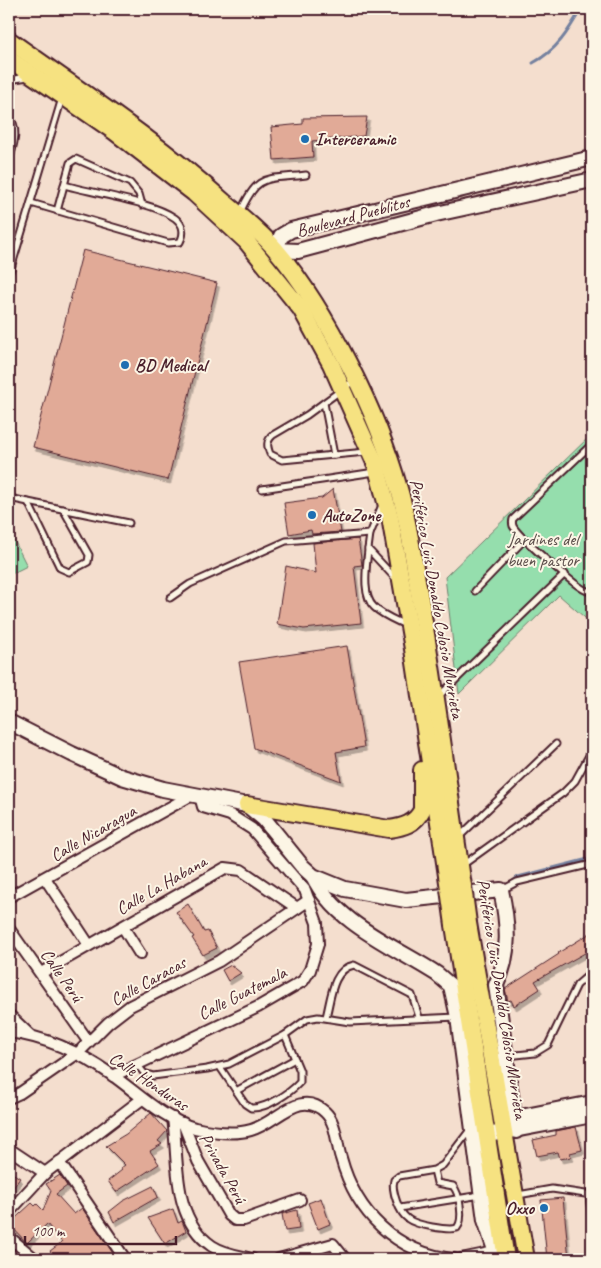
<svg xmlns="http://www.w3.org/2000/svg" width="601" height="1268" font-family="Caveat,sans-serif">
  <defs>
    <filter id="shadow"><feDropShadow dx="2.5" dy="4" stdDeviation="0" flood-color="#0004"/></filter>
  </defs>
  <rect width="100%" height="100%" fill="#f4dece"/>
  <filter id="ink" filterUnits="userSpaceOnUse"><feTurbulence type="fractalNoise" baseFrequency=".02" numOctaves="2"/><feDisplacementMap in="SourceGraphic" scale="10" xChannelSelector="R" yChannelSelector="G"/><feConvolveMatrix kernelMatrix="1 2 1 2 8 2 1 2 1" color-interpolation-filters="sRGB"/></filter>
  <g filter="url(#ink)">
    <g fill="#95dead" stroke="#707e6c">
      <polygon points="592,434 592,624 559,595 459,694 445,577"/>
      <polygon points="9,530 27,566 9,575"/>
    </g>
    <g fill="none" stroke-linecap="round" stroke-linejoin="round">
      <g stroke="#74819f" stroke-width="3">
        <path d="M533,63C557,50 568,32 581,9"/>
        <polyline points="194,788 217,793"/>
        <polyline points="508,885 518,877 592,858"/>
        <polyline points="425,904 446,903"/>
      </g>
    </g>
    <g fill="#e1aa97" stroke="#4a1f2b" filter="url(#shadow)">
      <polygon points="367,117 364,136 312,141 313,157 274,160 271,127 303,124 303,118"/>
      <polygon points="83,250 217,283 168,480 33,447"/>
      <polygon points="333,489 341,532 312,534 311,530 289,534 284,503 322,498"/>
      <polygon points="358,539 362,565 354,566 361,623 304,629 277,624 286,566 316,573 313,543"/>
      <polygon points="347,646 364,747 336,752 341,781 254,748 239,662"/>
      <polygon points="188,904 204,932 208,931 217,948 203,955 192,938 194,937 176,912"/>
      <polygon points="592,932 592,949 535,981 540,989 514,1006 511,1000 508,1001 505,989 559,954 558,953"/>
      <polygon points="231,965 241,973 228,981 222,970"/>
      <polygon points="151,1113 167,1131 158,1141 162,1144 150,1151 159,1164 116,1192 108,1181 122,1170 121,1168 125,1165 106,1146 126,1134"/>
      <polygon points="576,1127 582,1150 570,1153 571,1157 560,1159 558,1152 537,1156 533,1140 556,1135 556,1131"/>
      <polygon points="9,1171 20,1178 9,1194"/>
      <polygon points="60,1175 67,1186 56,1194 74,1214 82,1208 117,1259 57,1259 50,1251 62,1242 47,1224 27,1243 9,1224 32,1203 35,1206 37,1204 43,1210 51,1191 46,1184"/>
      <polygon points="153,1186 158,1197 114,1222 109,1212 123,1201"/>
      <polygon points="321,1198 330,1224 318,1229 308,1203"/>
      <polygon points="563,1198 569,1259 547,1259 541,1200"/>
      <polygon points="173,1209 178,1223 182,1221 186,1231 165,1244 148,1218"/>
      <polygon points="297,1210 299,1229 285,1231 282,1214"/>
    </g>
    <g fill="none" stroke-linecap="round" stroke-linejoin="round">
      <g stroke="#4a1f2b" stroke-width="9">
        <g id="service">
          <polyline points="9,80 28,77"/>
          <path d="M9,116C20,130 13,146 9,161"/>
          <path d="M31,203L168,243L180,242C185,233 183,224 175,218C153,202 92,193 64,185"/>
          <polyline points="57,211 70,163 76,159 130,183 139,194 142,205"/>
          <path d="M240,213C258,172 266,180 306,175"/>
          <polyline points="9,275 62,98"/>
          <path d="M355,380L307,415L273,435C266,441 267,446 270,454L282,460L366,452"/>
          <polyline points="324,403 334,455"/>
          <path d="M592,444L513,519C512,522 512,523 513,526C518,536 574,585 585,590C588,592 589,591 592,591"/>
          <polyline points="262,489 375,472"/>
          <polyline points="9,498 129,523"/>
          <polyline points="28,502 60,568 69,572 88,562 89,555 63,509"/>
          <polyline points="382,505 370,534 368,549 395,578"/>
          <path d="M368,549C367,564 361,595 374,607C382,615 395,620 405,625"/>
          <polyline points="475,591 525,539"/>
          <polyline points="170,598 190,584 286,541 370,534"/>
          <polyline points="438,697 565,574"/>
          <polyline points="458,838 556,744"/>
          <polyline points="464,864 563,793 575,781 592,750"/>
          <polyline points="502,890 517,882 592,864"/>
          <path d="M326,1017C331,999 332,969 354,965L412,995L419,1017"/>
          <polyline points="507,1056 535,1053 548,1045 577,985 592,972"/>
          <polyline points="137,1064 144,1073 153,1076 207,1069 229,1064 285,1035 307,1019 318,1017 350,1022 457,1017"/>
          <path d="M220,1067L245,1104L251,1108C266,1109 290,1093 300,1082V1071L285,1035"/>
          <polyline points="236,1091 295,1059"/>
          <path d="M434,1170L437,1183L453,1186C460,1194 464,1220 457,1228C448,1231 416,1225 408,1219C399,1213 391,1190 394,1180L399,1176L434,1170L443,1165L469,1131"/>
          <polyline points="518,1195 552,1189 592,1195"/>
          <polyline points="589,1195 592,1221"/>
          <polyline points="400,1208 481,1195"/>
        </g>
      </g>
      <g stroke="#4a1f2b" stroke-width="14">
        <g id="minor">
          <polyline points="45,878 89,945"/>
          <polyline points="9,897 192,795"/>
          <polyline points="123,927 140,954"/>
          <polyline points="9,929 88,1041"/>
          <polyline points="41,973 225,868 241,870 297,908"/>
          <polyline points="9,1015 30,1035"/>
          <path d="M9,1032C47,1037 81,1053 112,1075C139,1094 163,1119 195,1128C213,1132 234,1135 251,1130C277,1123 299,1088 325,1112C337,1123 336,1143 341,1158C356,1213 396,1253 454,1259"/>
          <polyline points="113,1076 258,1007 303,981 310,970 318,944 317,923 305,890 252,829 230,815 203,807 200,796"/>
          <polyline points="9,1098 20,1093 78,1053 108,1023 130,1006 219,961 309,900"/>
          <path d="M173,1118C179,1161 171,1218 212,1246C224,1254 239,1256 252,1259"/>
          <polyline points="183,1123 198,1161 229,1215 235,1220 244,1220 300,1200"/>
          <polyline points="9,1149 45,1173"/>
          <polyline points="59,1162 125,1259"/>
          <polyline points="9,1212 45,1173 142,1099"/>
          <polyline points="9,1237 35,1259"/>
          <polyline points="279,1259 333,1244 345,1259"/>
          <polyline points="461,1259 495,1252"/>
        </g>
      </g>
      <g stroke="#4a1f2b" stroke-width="18">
        <g id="tertiary">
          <polyline points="592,158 291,230 281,236 276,250 298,251 436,214 592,180"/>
          <path d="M9,722L72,754L122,777L163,789L247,805L264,819L302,866L313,876L345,889L406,900L501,890C508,923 511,954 496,985L516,1131"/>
          <path d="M313,876C336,924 394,946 437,974L451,986L458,1017L485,1220L498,1259"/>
          <polyline points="505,1120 592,1103"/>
          <polyline points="477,1137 592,1115"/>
        </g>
      </g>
      <g stroke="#4a1f2b" stroke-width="20">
        <g id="primary">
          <path d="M9,40C82,92 157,141 224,202C242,217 261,232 276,250C327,310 378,414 399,489C410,526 414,566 421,604C437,698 449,792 463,886"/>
          <polyline points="9,59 115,132 194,193 246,241 301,309 331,364 376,465 390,517 413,649 449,889"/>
          <path d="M247,805L389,829C403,827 415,824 422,810V770"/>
          <polyline points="468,923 526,1259"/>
          <polyline points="454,925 506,1259"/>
        </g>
      </g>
      <use href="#service" stroke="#fcf5e5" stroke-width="5"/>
      <use href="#minor" stroke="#fcf5e5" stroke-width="10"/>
      <use href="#tertiary" stroke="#fcf5e5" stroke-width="14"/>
      <use href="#primary" stroke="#f6e281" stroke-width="16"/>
      <g stroke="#4a1f2b" stroke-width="20" stroke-linecap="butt">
        <g id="primary-bridge">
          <polyline points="463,886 468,923"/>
          <polyline points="449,889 454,925"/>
        </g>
      </g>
      <use href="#primary-bridge" stroke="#f6e281" stroke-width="16"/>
    </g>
  </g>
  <g fill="#1f6fb2" stroke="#fcf5e5" stroke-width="2">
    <circle cx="305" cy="139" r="5"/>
    <circle cx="125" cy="365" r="5"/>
    <circle cx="312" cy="515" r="5"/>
    <circle cx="544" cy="1208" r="5"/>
  </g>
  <g text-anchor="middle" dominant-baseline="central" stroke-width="4" stroke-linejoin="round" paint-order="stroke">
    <g font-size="18" font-weight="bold" fill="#4a1f2b" stroke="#fcf5e5" text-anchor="start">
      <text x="315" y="139">Interceramic</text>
      <text x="135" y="365">BD Medical</text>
      <text x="322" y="515">AutoZone</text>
      <text x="534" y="1208" text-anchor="end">Oxxo</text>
    </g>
    <g font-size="18" fill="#4a1f2b" stroke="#fcf5e5">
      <text transform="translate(353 216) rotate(-15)">Boulevard Pueblitos</text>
      <text transform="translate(437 599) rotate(80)">Periférico Luis Donaldo Colosio Murrieta</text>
      <text transform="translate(93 833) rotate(-30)">Calle Nicaragua</text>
      <text transform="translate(161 885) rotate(-30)">Calle La Habana</text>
      <text transform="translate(62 975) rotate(55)">Calle Perú</text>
      <text transform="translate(148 981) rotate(-29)">Calle Caracas</text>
      <text transform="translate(242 993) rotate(-27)">Calle Guatemala</text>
      <text transform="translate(502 999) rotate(81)">Periférico Luis Donaldo Colosio Murrieta</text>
      <text transform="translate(149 1081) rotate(34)">Calle Honduras</text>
      <text transform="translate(223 1168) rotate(61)">Privada Perú</text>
    </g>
    <g font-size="18" fill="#5d4f4c" stroke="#fcf5e5">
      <text x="543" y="539">Jardines del<tspan x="543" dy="21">buen pastor</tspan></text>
    </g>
  </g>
  <rect width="601" height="1268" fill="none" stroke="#fcf5e5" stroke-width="30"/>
  <rect x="15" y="15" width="571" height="1238" fill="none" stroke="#4a1f2b" stroke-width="2" filter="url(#ink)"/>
  <path d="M25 1236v8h151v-8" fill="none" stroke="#4a1f2b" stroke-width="2.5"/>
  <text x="32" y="1236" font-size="15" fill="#4a1f2b" stroke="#fcf5e5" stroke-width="4" paint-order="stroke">100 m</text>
</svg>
